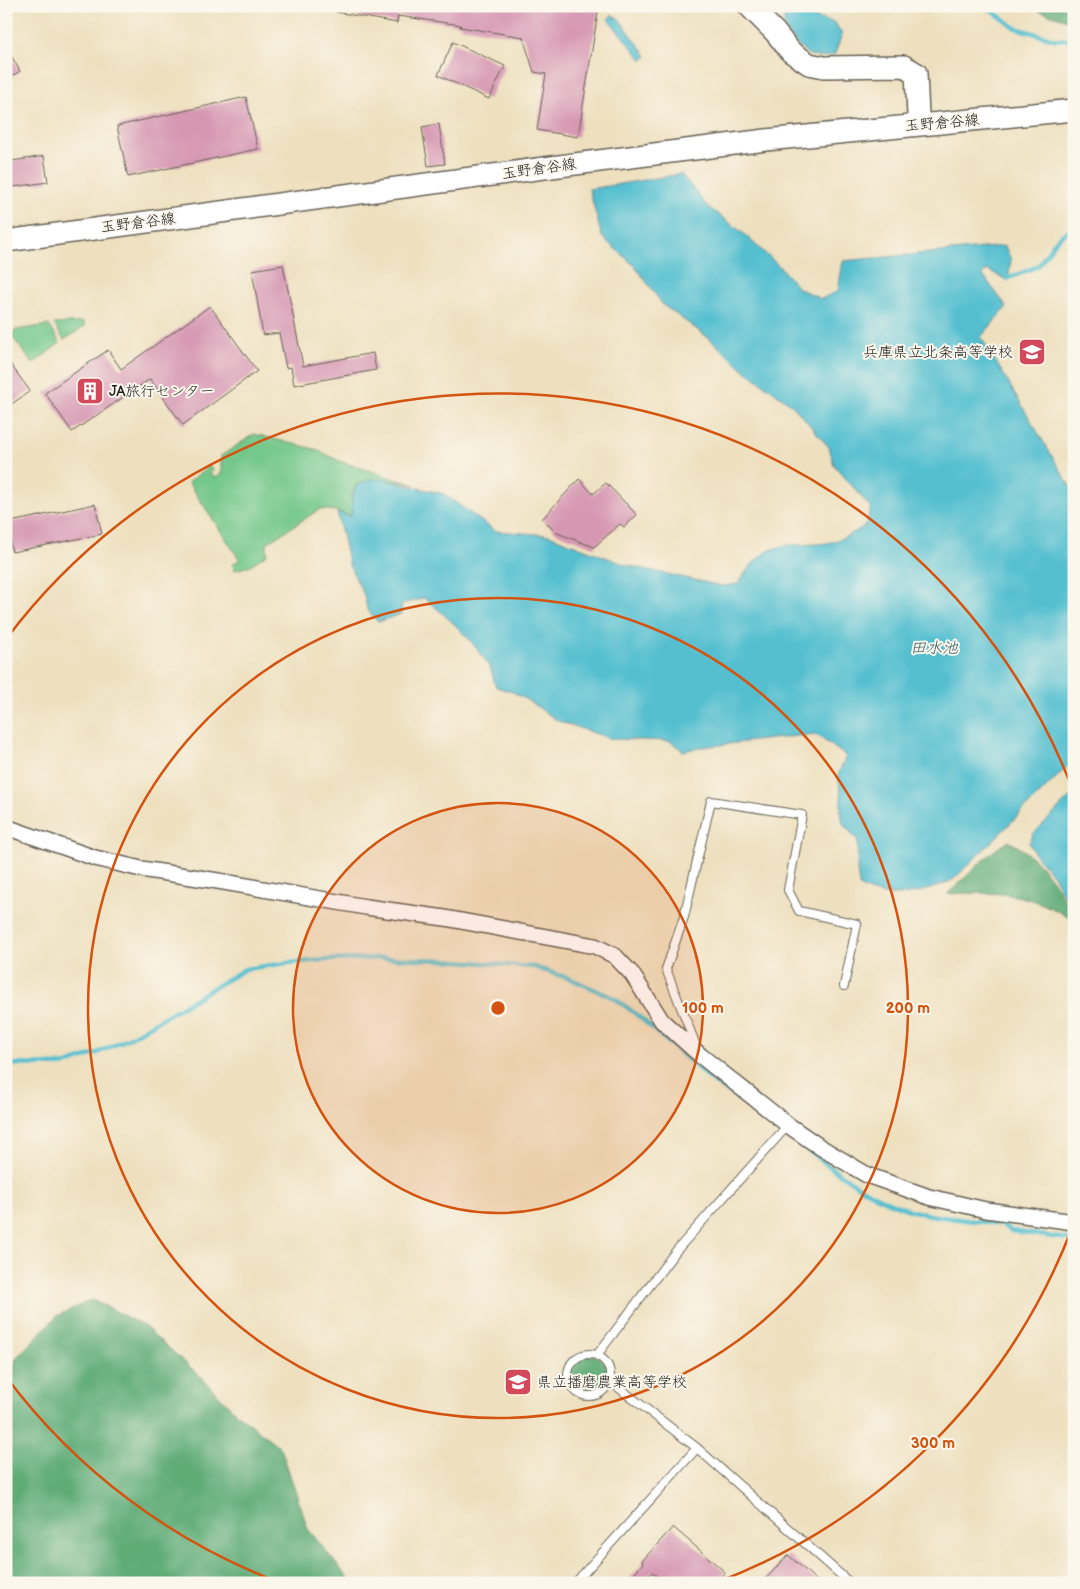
<svg xmlns="http://www.w3.org/2000/svg" width="1080" height="1589" font-family="'Balsamiq Sans','Klee One',sans-serif">
  <rect width="100%" height="100%" fill="#fbf7ec"/>
  <filter id="ink" filterUnits="userSpaceOnUse"><feTurbulence type="fractalNoise" baseFrequency=".02" numOctaves="2"/><feDisplacementMap in="SourceGraphic" scale="10" xChannelSelector="R" yChannelSelector="G"/><feConvolveMatrix kernelMatrix="1 2 1 2 8 2 1 2 1" color-interpolation-filters="sRGB"/></filter>
  <filter id="wash" filterUnits="userSpaceOnUse"><feTurbulence type="fractalNoise" baseFrequency=".0096" numOctaves="4" result="noise"/><feDisplacementMap in="SourceGraphic" scale="20" xChannelSelector="R" yChannelSelector="G"/><feGaussianBlur stdDeviation="1.12" result="paint"/><feColorMatrix in="noise" values="0 0 0 0 0 0 0 0 0 0 0 0 0 0 0 0 0 1.4 0 .05"/><feComposite in="paint" operator="in"/></filter>
  <g filter="url(#wash)">
    <rect width="100%" height="100%" fill="#eee0bf"/>
    <g fill="#73c78b" stroke="#487254">
      <polygon points="83,322 85,326 64,340 54,324"/>
      <polygon points="49,325 60,343 33,364 10,334 16,330"/>
      <path d="M254,434L318,450L339,461L415,485C394,481 376,475 356,485L352,498L351,517L336,511L320,509L267,543V554L249,566L235,570L232,564L240,560L188,482L210,466L213,470L210,473L214,478L221,474V456Z"/>
    </g>
    <g fill="#5eac77" stroke="#3d644a">
      <polygon points="1023,6 1074,6 1074,22"/>
      <path d="M1008,841C1026,849 1043,866 1054,883C1061,893 1064,904 1074,912V921C1028,891 999,892 947,894C968,877 985,855 1008,841Z"/>
      <polygon points="91,1300 110,1308 145,1327 199,1375 236,1413 281,1448 308,1529 352,1583 6,1583 6,1393 16,1358 57,1316"/>
      <circle cx="589" cy="1375" r="20"/>
    </g>
    <g fill="#55bfd0" stroke="#386e76">
      <path d="M790,10L835,23L842,34L835,54C827,58 820,58 812,56C803,54 782,29 784,20C784,17 788,12 790,10Z"/>
      <polygon points="612,15 620,20 647,56 643,61 608,19"/>
      <path d="M681,174L707,206L743,233L780,267L798,288L821,299L838,291L843,261L1005,246L1011,260L1008,281L988,270L982,274L1007,307L981,337L1074,493V760L954,879C926,893 888,903 859,886L857,870L858,841L843,824L841,811V795L838,775L846,756L815,734L702,747L683,751L670,741L612,739L558,721L532,703L513,692L496,687C493,680 493,674 490,668C477,644 446,615 424,598L402,604L401,614L378,622L367,609L364,595L349,565L337,512L351,517L352,498L356,486L368,480L381,479L444,494L495,531L549,535L626,565L722,586L738,584C747,570 757,555 773,549C790,542 809,546 827,543C841,540 853,533 865,526L871,508L834,465L829,447L792,405L747,372L706,336L663,305L635,266L602,237L589,189Z"/>
      <polygon points="1074,793 1074,910 1069,906 1053,875 1036,856 1029,843 1034,833"/>
    </g>
    <g fill="none" stroke-linecap="round" stroke-linejoin="round">
      <g stroke="#55bfd0" stroke-width="4.5">
        <polyline points="985,6 1016,28 1054,39 1074,40"/>
        <polyline points="6,8 9,6"/>
        <polyline points="1007,279 1038,266 1057,239 1074,226"/>
        <polyline points="6,1064 64,1065 95,1054 129,1038 245,969 287,963 326,960 385,958 444,960 534,967 571,979 614,998 636,1014 714,1082 767,1118"/>
        <path d="M783,1130C823,1162 866,1199 917,1212C944,1219 973,1220 1001,1224L1011,1231L1074,1240"/>
      </g>
    </g>
    <g id="blocks">
      <g fill="#d697b2">
        <polygon points="336,6 599,6 578,137 537,130 546,74 534,72 523,37 460,27 461,25 398,16 397,23 336,12"/>
        <polygon points="453,42 505,66 489,99 438,75"/>
        <polygon points="6,47 20,71 6,80"/>
        <polygon points="246,97 258,149 128,177 117,126"/>
        <polygon points="439,124 445,164 428,166 422,127"/>
        <polygon points="44,156 48,182 6,188 6,162"/>
        <polygon points="283,265 303,366 373,353 376,370 294,385 291,367 286,368 279,333 263,335 252,270"/>
        <polygon points="210,306 257,371 183,425 150,379 72,432 45,393 108,350 121,369"/>
        <polygon points="6,358 30,391 6,408"/>
        <polygon points="579,479 593,494 606,483 637,515 624,527 620,524 594,547 557,533 542,519"/>
        <polygon points="95,504 102,534 12,552 6,523"/>
        <polygon points="673,1527 725,1572 716,1583 665,1583 652,1572 643,1583 626,1583 643,1563 642,1561"/>
        <polygon points="788,1555 803,1568 819,1583 762,1583"/>
      </g>
    </g>
  </g>
  <g filter="url(#ink)">
    <use href="#blocks" fill-opacity="0" stroke="#666155" stroke-width="1"/>
    <g fill="none" stroke-linecap="round" stroke-linejoin="round">
      <g stroke="#666155" stroke-width="10">
        <g id="service">
          <polyline points="697,1048 666,969 684,917 711,801 802,815 788,890 799,911 857,924 844,986"/>
          <circle cx="589" cy="1375" r="21"/>
          <polyline points="597,1355 676,1251 788,1125"/>
          <polyline points="610,1381 697,1448 850,1583"/>
          <polyline points="575,1583 697,1448"/>
        </g>
      </g>
      <g stroke="#666155" stroke-width="18">
        <polyline id="minor" points="6,827 95,858 141,869 218,881 366,907 445,918 595,946 615,956 632,974 662,1021 701,1056 788,1125 820,1147 867,1175 929,1197 986,1210 1074,1222"/>
      </g>
      <g stroke="#666155" stroke-width="24">
        <g id="secondary">
          <polyline points="749,6 775,32 791,52 809,64 824,67 904,66 916,73 918,115"/>
          <polyline points="6,241 559,166 766,140 1074,110"/>
        </g>
      </g>
      <use href="#service" stroke="#fff" stroke-width="8"/>
      <use href="#minor" stroke="#fff" stroke-width="15"/>
      <use href="#secondary" stroke="#fff" stroke-width="21"/>
    </g>
  </g>
  <circle cx="498" cy="1008" r="205" fill="#d4530e" fill-opacity=".12"/>
  <g fill="none" stroke="#d4530e" stroke-width="2.5">
    <circle cx="498" cy="1008" r="205"/>
    <circle cx="498" cy="1008" r="410"/>
    <path d="M1072 1228A615 615 0 0 1 718 1582M278 1582A615 615 0 0 1 7 1378M7 638A615 615 0 0 1 1072 788"/>
  </g>
  <defs>
    <g id="school-square" transform="scale(1.4375)"><rect x="-9" y="-9" width="18" height="18" rx="4" fill="#d1495b" stroke="#fbf7ec"/><path d="M0-5L7-2L0 1L-7-2ZM-4 1L0 2.5L4 1V4Q0 6-4 4Z" fill="#fff"/></g>
    <g id="building-square" transform="scale(1.4375)"><rect x="-9" y="-9" width="18" height="18" rx="4" fill="#d1495b" stroke="#fbf7ec"/><path d="M-4-6H4V6H1V3H-1V6H-4ZM-2.5-4.3h1.7v1.8h-1.7ZM.8-4.3h1.7v1.8H.8ZM-2.5-1h1.7V.8h-1.7ZM.8-1h1.7V.8H.8Z" fill="#fff"/></g>
  </defs>
  <g fill-rule="evenodd">
    <use href="#school-square" x="1032" y="352"/>
    <use href="#building-square" x="90" y="391"/>
    <use href="#school-square" x="518" y="1382"/>
  </g>
  <g text-anchor="middle" dominant-baseline="central" stroke-width="4" stroke-linejoin="round" paint-order="stroke">
    <g font-size="15" fill="#1c1c1c" stroke="#fbf7ec">
      <text transform="translate(942 123) rotate(-5)">玉野倉谷線</text>
      <text transform="translate(539 169) rotate(-8)">玉野倉谷線</text>
      <text transform="translate(138 223) rotate(-7)">玉野倉谷線</text>
    </g>
    <g font-size="15" fill="#1c1c1c" stroke="#fbf7ec" text-anchor="start">
      <text x="1013" y="352" text-anchor="end">兵庫県立北条高等学校</text>
      <text x="109" y="391">JA旅行センター</text>
      <text x="537" y="1382">県立播磨農業高等学校</text>
    </g>
    <g font-size="16" font-style="italic" fill="#335d64" stroke="#fbf7ec">
      <text x="934" y="648">田水池</text>
    </g>
  </g>
  <circle cx="498" cy="1008" r="8" fill="#d4530e" stroke="#fbf7ec" stroke-width="2.5"/>
  <g font-size="15" text-anchor="middle" font-weight="bold" fill="#d4530e" stroke="#fbf7ec" stroke-width="4" stroke-linejoin="round" paint-order="stroke">
    <text x="703" y="1013">100 m</text>
    <text x="908" y="1013">200 m</text>
    <text x="933" y="1448">300 m</text>
  </g>
  <rect width="1080" height="1589" fill="none" stroke="#fbf7ec" stroke-width="25"/>
</svg>
